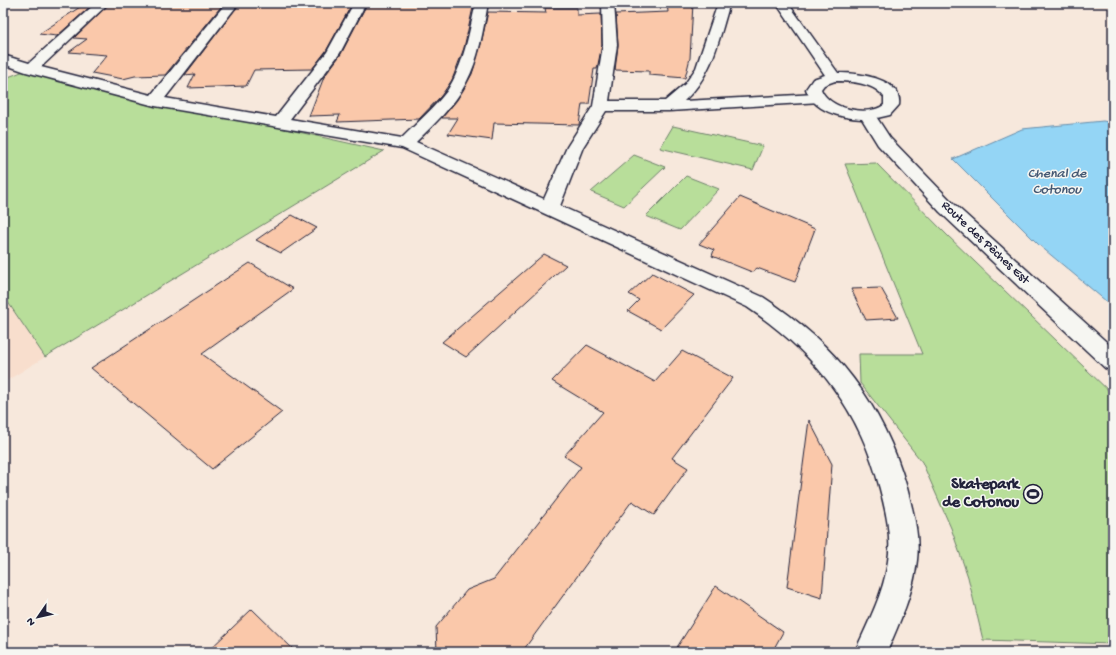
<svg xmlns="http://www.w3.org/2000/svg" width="1116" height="655" font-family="'Gochi Hand',sans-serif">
  <rect width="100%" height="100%" fill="#f7e8dc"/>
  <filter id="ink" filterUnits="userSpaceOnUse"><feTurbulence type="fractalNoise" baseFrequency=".025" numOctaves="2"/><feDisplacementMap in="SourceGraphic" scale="8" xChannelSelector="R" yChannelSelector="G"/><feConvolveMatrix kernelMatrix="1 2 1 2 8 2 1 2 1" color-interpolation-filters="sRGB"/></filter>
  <g filter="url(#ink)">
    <polygon fill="#f8decd" points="3,295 45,357 3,383"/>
    <g fill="#b8de9a" stroke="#6d806a">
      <polygon points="24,71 384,151 45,357 3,295 3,79"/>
      <polygon points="673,126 763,146 753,170 660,148"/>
      <polygon points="634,155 665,167 624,206 591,192"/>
      <polygon points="876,163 947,235 1113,395 1113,644 983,640 968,577 951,528 922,462 860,383 859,354 922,354 845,164"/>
      <polygon points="686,176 719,189 680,230 646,216"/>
    </g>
    <polygon fill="#94d5f5" stroke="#668dab" points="1103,121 1113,123 1113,307 1039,245 953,159 1022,129"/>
    <g fill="#fac8aa" stroke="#22223b">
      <polygon points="86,3 94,3 57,36 39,34"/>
      <polygon points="110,3 224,3 165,75 135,76 123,79 92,73 107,55 69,52 87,39 74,38"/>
      <polygon points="240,3 295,4 352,4 326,51 312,69 254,70 246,86 188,88 195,74 185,75"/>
      <polygon points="371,3 474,3 464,48 452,80 441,96 419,119 337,122 340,115 309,116 324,77 341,54 367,4"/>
      <polygon points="667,3 693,3 690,58 685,78 649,75 649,71 615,70 618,45 616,14 668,12"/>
      <polygon points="545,8 577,8 577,15 601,14 602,45 597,69 594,69 589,104 582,104 579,125 494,123 492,140 448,134 458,118 442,118 457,100 472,74 481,44 488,12 546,13"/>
      <polygon points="740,197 815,229 795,282 757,268 752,272 712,256 714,250 699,244"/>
      <polygon points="292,215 317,228 281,253 256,240"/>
      <polygon points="544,254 566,265 466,357 442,342"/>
      <polygon points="250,263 293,289 202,354 282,412 212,469 91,368"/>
      <polygon points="652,273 694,295 661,329 628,311 639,300 629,294"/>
      <polygon points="881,288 898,318 866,320 851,289"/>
      <polygon points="587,345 655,382 682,351 733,378 672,458 688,468 654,515 632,501 522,652 437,652 436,627 467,590 494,579 581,467 564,456 603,412 552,381"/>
      <polygon points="809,420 832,464 822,598 787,587"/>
      <polygon points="716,586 783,632 772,652 674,652"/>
      <polygon points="252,609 296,652 207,652"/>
    </g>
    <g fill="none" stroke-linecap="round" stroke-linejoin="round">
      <g stroke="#22223b" stroke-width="3">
        <path id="minor" d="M96,3H109L41,67L151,95L226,3H239L165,98L276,117L327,52L354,3H366L340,53L290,119L402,138C417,123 434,108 447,91C464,65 469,32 476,3H488C483,30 479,59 466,83C454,106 434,124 416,142L544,199L567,147L593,106L603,45L602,3H614L617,45L609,101H665L685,84L696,68L718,3H730C719,38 713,75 684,101L816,94L821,96L824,99L821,102L669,111H606L583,147L560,206L763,297C836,344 883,404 907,488C913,511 920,536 917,560C914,592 899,623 887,652H855C868,622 884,593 888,561C892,537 886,512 880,489C860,409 815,353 747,307L402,148L155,106L26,72L3,64V55L29,63Z"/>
      </g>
      <g stroke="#22223b" stroke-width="3">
        <path id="tertiary" d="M776,3H788L838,73C858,73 903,78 899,105L890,115L877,118L890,138L954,204L1113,348V371L1105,368L940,212L878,145L862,119C841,118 813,111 806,89L813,79L825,75ZM835,81C851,81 874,83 884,97V105C868,117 828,109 821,89L824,85Z"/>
      </g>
      <use href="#minor" fill="#f6f6f2" fill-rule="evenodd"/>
      <use href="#tertiary" fill="#f6f6f2" fill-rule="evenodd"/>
    </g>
  </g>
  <defs>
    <g id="stadium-ring" transform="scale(1)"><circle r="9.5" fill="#f6f6f2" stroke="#22223b" stroke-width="1.5"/><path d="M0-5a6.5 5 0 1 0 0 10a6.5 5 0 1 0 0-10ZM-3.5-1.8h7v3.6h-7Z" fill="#22223b"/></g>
  </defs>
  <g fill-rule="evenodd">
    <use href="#stadium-ring" x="1033" y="494"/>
  </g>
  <g text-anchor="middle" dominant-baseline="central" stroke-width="3" stroke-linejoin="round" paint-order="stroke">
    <g font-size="13" fill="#22223b" stroke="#f6f6f2">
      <text transform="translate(985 243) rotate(43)">Route des Pêches Est</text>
    </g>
    <g font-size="14" font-style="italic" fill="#445873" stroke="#f6f6f2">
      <text x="1057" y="174">Chenal de<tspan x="1057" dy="16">Cotonou</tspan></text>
    </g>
    <g font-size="16" font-weight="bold" fill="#22223b" stroke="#f6f6f2" text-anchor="end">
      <text x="1019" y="485">Skatepark<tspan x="1019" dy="18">de Cotonou</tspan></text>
    </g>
  </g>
  <rect width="1116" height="655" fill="none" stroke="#f6f6f2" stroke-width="16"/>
  <rect x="8" y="8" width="1100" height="639" fill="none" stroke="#22223b" stroke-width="1.5" filter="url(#ink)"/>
  <g transform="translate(38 617) rotate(236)" stroke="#f6f6f2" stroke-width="3" paint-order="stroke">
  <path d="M0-3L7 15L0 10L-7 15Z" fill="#22223b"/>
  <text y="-6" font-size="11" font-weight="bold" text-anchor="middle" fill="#22223b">N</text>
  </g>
</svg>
